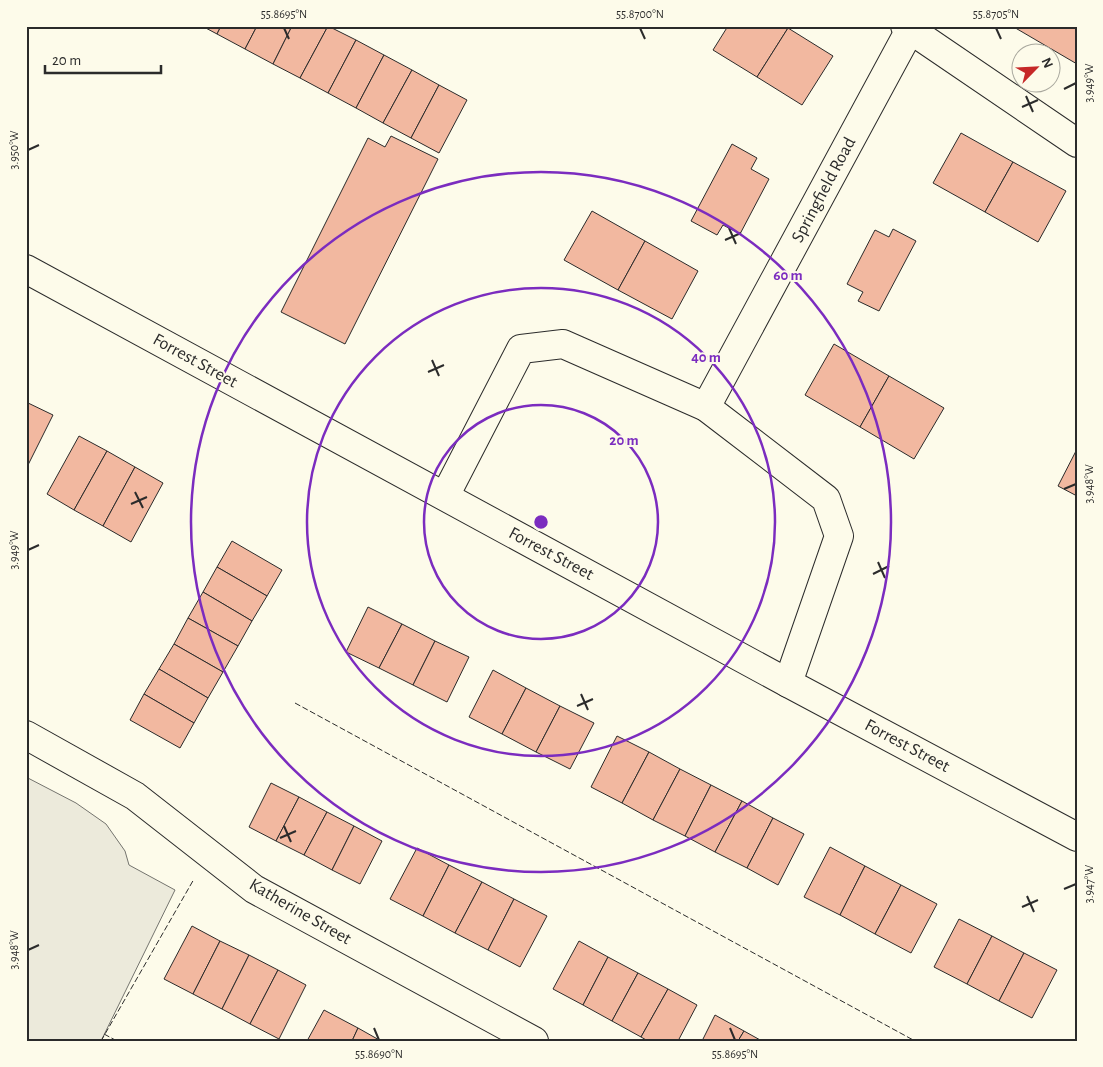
<svg xmlns="http://www.w3.org/2000/svg" width="1103" height="1067" font-family="'Alegreya Sans',sans-serif">
  <rect width="100%" height="100%" fill="#fdfbea"/>
  <polygon fill="#eceadb" stroke="#74746e" points="26,777 76,803 106,824 125,851 129,865 175,890 101,1041 26,1041"/>
  <g fill="#f2b8a0" stroke="#2b2b2b">
    <polygon points="202,26 221,26 217,34"/>
    <polygon points="221,26 257,26 245,49 217,34"/>
    <polygon points="257,26 292,26 273,64 245,49"/>
    <polygon points="292,26 328,26 300,78 273,64"/>
    <polygon points="328,26 356,40 328,93 300,78"/>
    <polygon points="728,26 785,26 788,28 757,77 713,50"/>
    <polygon points="1012,26 1077,26 1077,64"/>
    <polygon points="788,28 833,56 802,105 757,77"/>
    <polygon points="356,40 384,55 356,108 328,93"/>
    <polygon points="384,55 412,70 383,123 356,108"/>
    <polygon points="412,70 439,85 411,138 383,123"/>
    <polygon points="439,85 467,100 439,153 411,138"/>
    <polygon points="961,133 1013,162 985,212 933,183"/>
    <polygon points="391,136 438,159 345,344 281,312 368,138 385,147"/>
    <polygon points="732,144 757,158 751,169 769,179 740,234 723,225 717,235 691,221"/>
    <polygon points="1013,162 1066,191 1038,242 985,212"/>
    <polygon points="592,211 645,241 618,290 564,260"/>
    <polygon points="893,229 916,241 879,311 858,301 863,292 847,284 875,230 889,237"/>
    <polygon points="645,241 698,271 672,319 618,290"/>
    <polygon points="834,344 889,376 860,427 805,395"/>
    <polygon points="889,376 944,408 914,459 860,427"/>
    <polygon points="26,402 53,415 26,469"/>
    <polygon points="79,436 107,451 74,510 47,494"/>
    <polygon points="1077,449 1077,496 1058,486"/>
    <polygon points="107,451 135,467 103,526 74,510"/>
    <polygon points="135,467 163,483 131,542 103,526"/>
    <polygon points="232,541 282,570 267,596 217,567"/>
    <polygon points="217,567 267,596 252,621 203,592"/>
    <polygon points="203,592 252,621 238,646 188,618"/>
    <polygon points="368,607 402,624 379,668 346,652"/>
    <polygon points="188,618 238,646 223,672 174,644"/>
    <polygon points="402,624 435,641 413,685 379,668"/>
    <polygon points="435,641 469,657 447,702 413,685"/>
    <polygon points="174,644 223,672 208,698 159,669"/>
    <polygon points="159,669 208,698 194,723 144,694"/>
    <polygon points="493,670 526,688 502,734 469,717"/>
    <polygon points="526,688 560,706 536,752 502,734"/>
    <polygon points="144,694 194,723 180,748 130,720"/>
    <polygon points="560,706 594,723 570,769 536,752"/>
    <polygon points="617,736 649,752 622,803 591,787"/>
    <polygon points="649,752 680,769 653,820 622,803"/>
    <polygon points="680,769 711,785 685,836 653,820"/>
    <polygon points="271,783 299,797 276,841 249,827"/>
    <polygon points="711,785 742,801 715,852 685,836"/>
    <polygon points="299,797 327,812 304,855 276,841"/>
    <polygon points="742,801 773,818 747,868 715,852"/>
    <polygon points="327,812 354,826 332,870 304,855"/>
    <polygon points="773,818 804,834 778,885 747,868"/>
    <polygon points="354,826 382,841 360,884 332,870"/>
    <polygon points="830,847 865,866 840,915 804,897"/>
    <polygon points="417,848 449,865 423,916 390,899"/>
    <polygon points="449,865 482,882 455,933 423,916"/>
    <polygon points="865,866 901,885 875,934 840,915"/>
    <polygon points="482,882 514,899 488,950 455,933"/>
    <polygon points="901,885 937,904 911,953 875,934"/>
    <polygon points="514,899 547,916 520,967 488,950"/>
    <polygon points="959,919 992,936 967,984 934,967"/>
    <polygon points="192,926 220,941 193,994 164,979"/>
    <polygon points="992,936 1024,953 999,1001 967,984"/>
    <polygon points="220,941 249,955 222,1009 193,994"/>
    <polygon points="579,941 608,957 583,1005 553,989"/>
    <polygon points="1024,953 1057,970 1032,1018 999,1001"/>
    <polygon points="249,955 278,970 250,1024 222,1009"/>
    <polygon points="608,957 638,973 612,1021 583,1005"/>
    <polygon points="278,970 306,985 279,1039 250,1024"/>
    <polygon points="638,973 668,989 641,1037 612,1021"/>
    <polygon points="668,989 697,1005 678,1041 648,1041 641,1037"/>
    <polygon points="324,1010 358,1028 352,1041 307,1041"/>
    <polygon points="715,1015 744,1031 738,1041 702,1041"/>
    <polygon points="358,1028 381,1041 352,1041"/>
    <polygon points="744,1031 762,1041 738,1041"/>
  </g>
  <g fill="none" stroke-linecap="round" stroke-linejoin="round">
    <g stroke="#2b2b2b" stroke-width="30">
      <g id="minor">
        <polyline points="905,26 1077,143"/>
        <polyline points="706,407 912,26"/>
        <polyline points="445,496 521,349 563,344 706,407 826,499 839,536 788,683"/>
        <polyline points="26,735 135,796 254,889 534,1041"/>
      </g>
    </g>
    <g stroke="#2b2b2b" stroke-width="30">
      <polyline id="primary" points="26,269 788,683 1077,837"/>
    </g>
    <use href="#minor" stroke="#fdfbea" stroke-width="28"/>
    <use href="#primary" stroke="#fdfbea" stroke-width="28"/>
    <g stroke="#2b2b2b" stroke-width="1" stroke-dasharray="6 2.5" stroke-linecap="butt">
      <polyline points="295,703 915,1041"/>
      <polyline points="104,1034 117,1041"/>
      <polyline points="101,1041 194,879"/>
    </g>
  </g>
  <path fill="none" stroke="#2b2b2b" stroke-width="2" d="M284,28L289,39M640,28L645,39M996,28L1001,39M1064,89L1076,83M1026,96L1033,112M1022,107L1038,100M28,150L39,145M729,228L736,244M725,240L741,233M432,360L439,376M428,372L444,365M1064,489L1076,484M135,492L143,508M131,504L147,497M28,550L39,545M878,562L885,578M873,574L889,566M581,694L588,710M577,706L593,699M284,826L291,842M280,838L296,831M1064,889L1076,884M1027,896L1034,912M1022,907L1038,900M28,950L39,945M374,1028L379,1040M730,1028L735,1040"/>
  <g fill="none" stroke="#7b2cbf" stroke-width="2.5">
    <circle cx="541" cy="522" r="117"/>
    <circle cx="541" cy="522" r="234"/>
    <circle cx="541" cy="522" r="350"/>
  </g>
  <g text-anchor="middle" dominant-baseline="central" stroke-width="4" stroke-linejoin="round" paint-order="stroke">
    <g font-size="18" fill="#2b2b2b" stroke="#fdfbea">
      <text transform="translate(824 190) rotate(-62)">Springfield Road</text>
      <text transform="translate(195 361) rotate(29)">Forrest Street</text>
      <text transform="translate(551 554) rotate(28)">Forrest Street</text>
      <text transform="translate(907 746) rotate(28)">Forrest Street</text>
      <text transform="translate(300 912) rotate(30)">Katherine Street</text>
    </g>
  </g>
  <circle cx="541" cy="522" r="8" fill="#7b2cbf" stroke="#fdfbea" stroke-width="2.5"/>
  <g font-size="15" text-anchor="middle" font-weight="bold" fill="#7b2cbf" stroke="#fdfbea" stroke-width="4" stroke-linejoin="round" paint-order="stroke">
    <text x="788" y="280">60 m</text>
    <text x="706" y="362">40 m</text>
    <text x="624" y="445">20 m</text>
  </g>
  <rect width="1103" height="1067" fill="none" stroke="#fdfbea" stroke-width="55"/>
  <g transform="translate(1036 68) rotate(66)"><circle r="24" fill="#fdfbea" stroke="#a9a89e"/>
  <path d="M0-4L9 19L0 12L-9 19Z" fill="#c62828"/>
  <text y="-8" font-size="14" font-weight="bold" text-anchor="middle" fill="#2b2b2b">N</text>
  </g>
  <path d="M45 65v8h116v-8" fill="none" stroke="#2b2b2b" stroke-width="2.5"/>
  <text x="52" y="65" font-size="15" fill="#2b2b2b" stroke="#fdfbea" stroke-width="4" paint-order="stroke">20 m</text>
  <rect x="28" y="28" width="1048" height="1012" fill="none" stroke="#2b2b2b" stroke-width="2"/>
  <g font-size="12" text-anchor="middle" fill="#2b2b2b">
    <text x="284" y="18">55.8695°N</text>
    <text x="640" y="18">55.8700°N</text>
    <text x="996" y="18">55.8705°N</text>
    <text transform="translate(1089 83) rotate(-90)" y="4">3.949°W</text>
    <text transform="translate(14 150) rotate(-90)" y="4">3.950°W</text>
    <text transform="translate(1089 484) rotate(-90)" y="4">3.948°W</text>
    <text transform="translate(14 550) rotate(-90)" y="4">3.949°W</text>
    <text transform="translate(1089 884) rotate(-90)" y="4">3.947°W</text>
    <text transform="translate(14 950) rotate(-90)" y="4">3.948°W</text>
    <text x="379" y="1058">55.8690°N</text>
    <text x="735" y="1058">55.8695°N</text>
  </g>
</svg>
